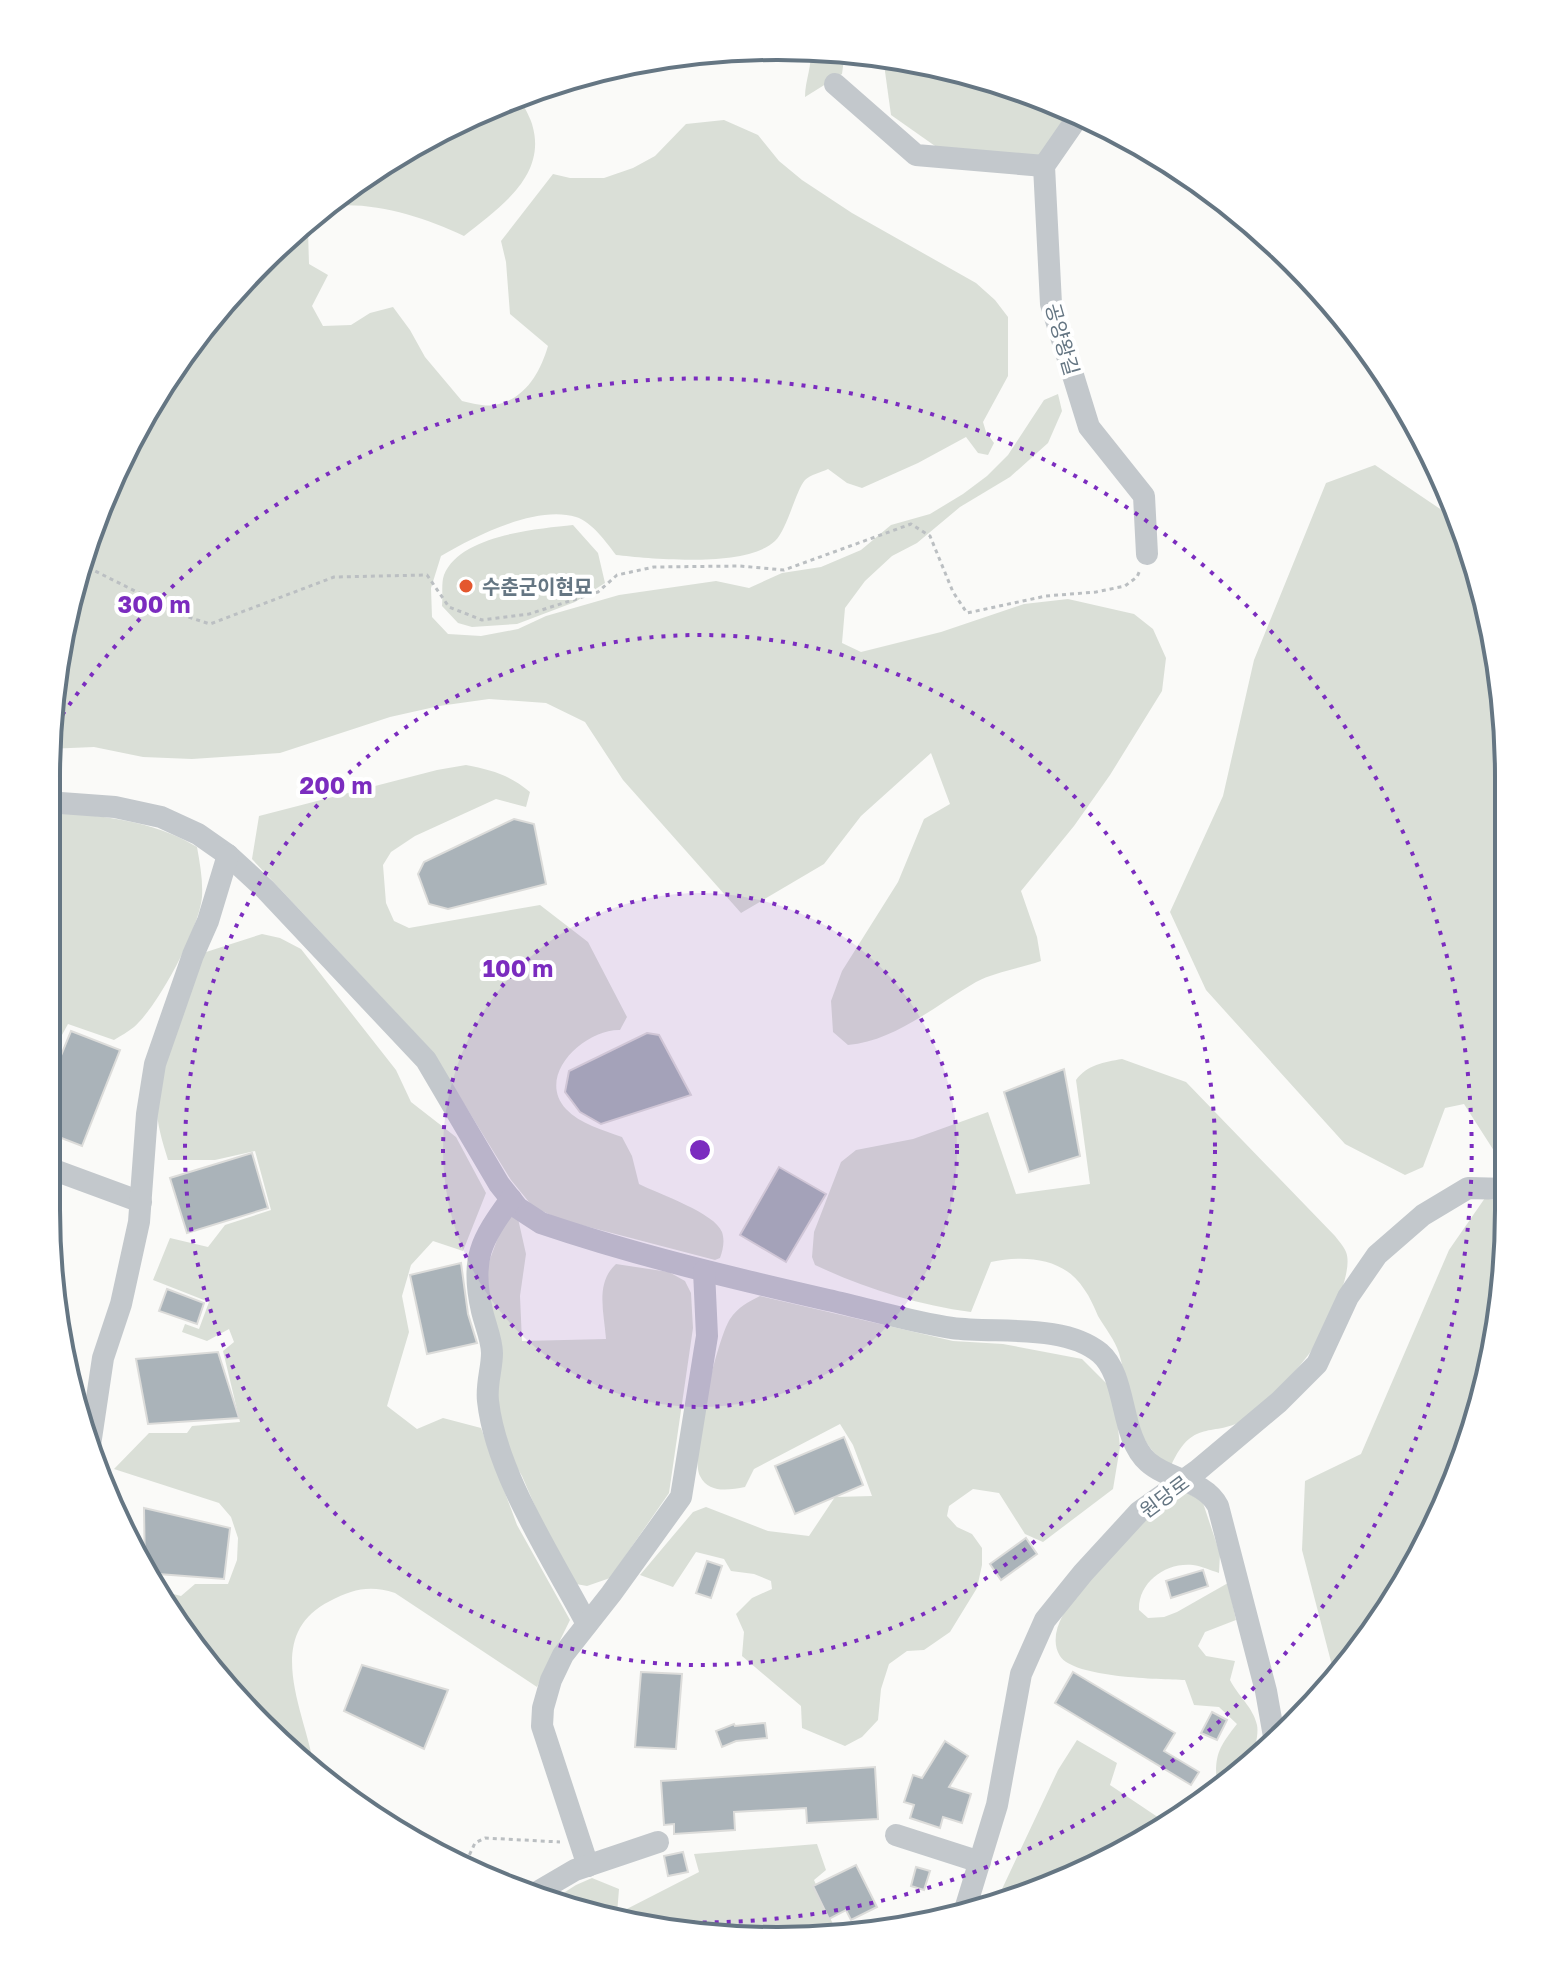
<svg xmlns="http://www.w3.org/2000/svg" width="1555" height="1987" font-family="'Golos Text','Noto Sans KR',sans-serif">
  <rect width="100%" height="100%" fill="#fafaf8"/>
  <g fill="#dadfd7">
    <path d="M810,48L845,51L842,74L805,97C805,80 813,65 810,48Z"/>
    <polygon points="883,57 966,71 1081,114 1046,156 945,153 891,115"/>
    <path d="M520,95C522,105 529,114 532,124C548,176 499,208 464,236C423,217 377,202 332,206L308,230L309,264L328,275L312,306L323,326L351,325L370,313L393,307L410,330L425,357L462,401C472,403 485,407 494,405C525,400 540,373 548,346L510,314L506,262L501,241L553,174L570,178H604L633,168L655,156L686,124L724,120L758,135L779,161L802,180L852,213L976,283L995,300L1008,317V376L983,422L986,432L994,443L988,455L978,453L966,437L918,463L862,488L847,483L828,469C822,472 810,475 805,480C796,490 787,530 775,541C747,568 652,559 616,555C606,542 592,522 576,517C536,505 475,536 441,556L431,588L432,617L448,634L481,636L518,629L546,616L619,595L716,581L749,588L782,573L821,567L861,550L891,525L930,514L963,494L987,476L1008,455L1044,400L1058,394L1062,411L1048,443L1010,477L960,507L917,543L892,556L865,581L845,608L842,643L861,652L941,632L1024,604L1068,599L1134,614L1153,629L1166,658L1162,691L1110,775L1074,826L1021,891L1037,937L1041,961C1021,968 995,972 976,982C936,1005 895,1041 848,1045L833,1032L831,1001L842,971L898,882L924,819L950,804L931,753L861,816L824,864L741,913L623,780L585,722L546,703L489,699L439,706L390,717L280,753L192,759L143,757L94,747L47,749L48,730L85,542L197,332L296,227L411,144Z"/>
    <polygon points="1375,465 1461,523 1470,543 1507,729 1509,1169 1505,1168 1464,1104 1445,1108 1423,1167 1405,1175 1345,1144 1206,990 1170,912 1223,796 1254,660 1326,483"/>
    <path d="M573,525L598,553L605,583L575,602L517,624L472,627L458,623L442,606C443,596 441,583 444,575C460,535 536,529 573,525Z"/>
    <path d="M466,765C492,770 510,775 530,792L526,807L496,799L415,836L391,852L383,865L386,903L394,921L409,928L540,905L588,942L627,1017L620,1030C585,1029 535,1075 566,1109C580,1124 603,1130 622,1137L632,1156L639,1184C659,1194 715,1213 722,1232C725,1241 723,1250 720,1258L715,1260L562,1220L533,1207L511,1180L431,1050L252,859L259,816L437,770Z"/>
    <path d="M47,812C98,815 153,820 197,847C200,864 203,880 202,897C199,929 159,1005 134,1027C128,1032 120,1036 114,1040L68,1024L46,1064Z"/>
    <path d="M262,934L280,938L301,949L396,1070L411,1102L456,1137L486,1193L463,1251L433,1241L411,1265L402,1296L409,1332L387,1406L417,1429L443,1418L481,1428L517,1525L570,1620L537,1687L395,1593C370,1585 353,1589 330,1601C260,1636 307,1715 314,1768L261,1727L154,1589L181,1596L195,1584H228L237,1560L238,1538L231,1517L219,1503L114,1469L149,1433H187L192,1426L240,1422L223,1351L234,1342L229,1329L207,1341L182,1332L185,1324L199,1329L209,1302L153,1280L170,1238L208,1247L225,1225L271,1210L255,1151L215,1160H168C162,1140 155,1119 157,1098C161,1048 186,1000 203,953Z"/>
    <path d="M1122,1059L1186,1082L1335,1236C1339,1241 1344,1247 1346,1252C1355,1274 1323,1335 1309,1354C1292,1376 1271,1399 1249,1416C1216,1441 1194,1414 1171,1466C1132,1445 1130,1391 1119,1353C1115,1340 1105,1328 1098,1316C1094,1307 1090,1297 1084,1289C1064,1257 1024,1255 991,1262L971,1312C917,1305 864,1288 815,1265L812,1257L814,1232L841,1162L856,1150L913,1139L988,1112L1016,1194L1090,1184L1076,1080C1087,1065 1104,1062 1122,1059Z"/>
    <polygon points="1485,1198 1509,1204 1495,1352 1453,1490 1385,1616 1335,1677 1302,1550 1305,1481 1361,1454 1449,1250"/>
    <path d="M517,1214L526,1254L520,1296L522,1341L606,1339C604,1312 595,1283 616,1264L669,1272L685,1281L691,1293L693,1328L669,1493L610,1578L587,1586L576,1584L547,1534L522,1476L506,1449L497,1417L486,1297L487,1267L506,1216Z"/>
    <path d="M760,1296L953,1341L1003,1344L1082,1359L1109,1386L1116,1408L1120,1447L1113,1489L1043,1542L1025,1534L999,1493L973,1489L949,1506L947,1516L957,1527L972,1534L982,1548V1565L977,1588L950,1632L924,1650L907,1651L889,1664L881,1689L878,1720L862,1737L845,1746L802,1728L801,1706L742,1656L744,1632L736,1614L752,1598L772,1589L771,1581L754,1574L731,1571L724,1559L696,1552L673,1587L640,1575L693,1512L706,1507L768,1531L809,1536L835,1497L872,1496L853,1445L840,1424L754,1469L745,1487C729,1490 709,1494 700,1476C689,1456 717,1339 730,1319C738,1307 748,1302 760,1296Z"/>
    <path d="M1186,1493L1202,1500L1220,1554L1219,1573C1210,1570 1201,1566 1193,1565C1166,1562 1138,1582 1139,1610L1148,1618L1164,1617L1177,1612L1228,1583L1236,1620L1205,1632L1198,1646L1206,1656L1235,1661L1230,1680C1238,1696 1253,1707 1257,1725C1259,1735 1254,1748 1254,1758L1217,1787C1214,1756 1218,1748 1237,1724L1219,1707L1194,1705L1185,1680C1160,1679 1074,1678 1060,1656C1039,1622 1099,1570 1119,1548C1130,1536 1141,1522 1153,1512C1162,1504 1175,1498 1186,1493Z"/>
    <polygon points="1077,1740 1117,1763 1110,1785 1168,1824 1144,1843 995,1904 1058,1770"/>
    <polygon points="817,1844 826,1870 814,1880 835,1929 825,1935 778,1941 589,1916 551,1901 576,1885 592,1878 619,1889 617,1914 699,1872 694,1854"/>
  </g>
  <g fill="#aab3b9" stroke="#dcdcda" stroke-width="2">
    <polygon points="514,819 534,824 546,884 448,909 429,904 418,874 424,862"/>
    <polygon points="71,1031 120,1050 82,1146 46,1132 46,1092"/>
    <polygon points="647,1033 659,1035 691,1095 601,1124 580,1112 565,1092 569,1071"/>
    <polygon points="1064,1069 1080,1156 1029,1172 1004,1092"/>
    <polygon points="252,1153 268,1208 187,1233 170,1178"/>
    <polygon points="779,1167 826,1194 786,1262 740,1235"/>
    <polygon points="461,1263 468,1314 477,1343 427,1354 410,1275"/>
    <polygon points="167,1289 204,1303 197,1324 159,1311"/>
    <polygon points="218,1352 239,1418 148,1424 136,1359"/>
    <polygon points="844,1437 863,1485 795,1514 775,1466"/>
    <polygon points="144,1508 230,1528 224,1579 145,1573"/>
    <polygon points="1026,1538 1037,1554 1001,1580 990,1564"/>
    <polygon points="707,1561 722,1566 711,1598 696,1593"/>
    <polygon points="1203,1570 1208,1586 1171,1598 1166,1581"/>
    <polygon points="362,1665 448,1690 424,1749 344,1711"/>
    <polygon points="641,1672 682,1674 676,1749 635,1747"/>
    <polygon points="1073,1672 1175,1733 1164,1751 1199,1772 1191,1785 1055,1703"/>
    <polygon points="1212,1712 1227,1720 1217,1740 1201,1733"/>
    <polygon points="765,1723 767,1738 736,1741 722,1747 716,1731 734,1724 735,1726"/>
    <polygon points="945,1741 968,1756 949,1787 971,1794 962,1823 943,1817 940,1828 910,1818 914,1805 904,1802 913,1775 922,1778"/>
    <polygon points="875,1767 878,1819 807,1823 806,1808 734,1812 735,1830 674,1834 674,1824 664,1825 661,1781"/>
    <polygon points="683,1852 688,1872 668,1876 664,1856"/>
    <polygon points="856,1865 877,1907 851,1920 846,1910 829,1919 813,1886"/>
    <polygon points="916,1867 930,1871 924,1890 911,1886"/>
  </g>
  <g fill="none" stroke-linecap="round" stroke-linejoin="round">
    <g stroke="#bbbfc2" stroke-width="3" stroke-dasharray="4 4" stroke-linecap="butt">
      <polyline points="81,564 185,616 210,624 334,577 427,575 449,607 482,620 529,614 598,592 617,575 654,567 740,566 784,570 911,524 930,536 953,592 967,613 1046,596 1096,592 1125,586 1137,577 1140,570"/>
      <polyline points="466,1862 475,1843 485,1838 560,1842"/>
    </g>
    <g stroke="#c3c8cc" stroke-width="22">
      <polyline points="835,84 916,155 1044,166"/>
      <polyline points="1080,114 1044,166 1051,304 1089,427 1144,496 1147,554"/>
      <path d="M47,802L115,807L161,817L198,834L228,855L265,889L426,1060L499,1184L518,1208L541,1223C635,1255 732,1278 828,1300C869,1309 911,1322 952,1328C996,1334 1064,1323 1100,1353C1128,1377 1119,1436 1148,1462C1169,1481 1204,1479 1218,1506L1266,1691L1275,1742"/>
      <polyline points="46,1167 141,1202"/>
      <path d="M511,1199C481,1240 470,1259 482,1311C485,1324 492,1340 492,1353C492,1369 486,1384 488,1401C496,1474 553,1559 587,1624"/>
      <polyline points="90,1445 103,1358 121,1304 139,1222 147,1114 155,1064 193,955 208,921 228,855"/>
      <polyline points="896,1835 980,1862"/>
      <polyline points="588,1866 542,1726 543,1708 551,1680 563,1655 611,1594 681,1497 707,1336 704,1271"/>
      <polyline points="534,1894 575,1870 658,1842"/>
      <polyline points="963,1916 997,1805 1021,1674 1045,1620 1083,1573 1139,1512 1198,1470 1279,1402 1317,1364 1348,1297 1377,1255 1423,1215 1468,1188 1509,1189"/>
    </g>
  </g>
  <circle cx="700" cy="1150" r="257" fill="#7b2cbf" fill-opacity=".12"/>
  <g fill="none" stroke="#7b2cbf" stroke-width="4" stroke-dasharray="4 8">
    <circle cx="700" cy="1150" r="257"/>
    <circle cx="700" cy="1150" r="515"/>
    <path d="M49 735A772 772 0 1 1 586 1914"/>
  </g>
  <circle fill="#e4572e" stroke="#fff" stroke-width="3" cx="466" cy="586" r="8"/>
  <g text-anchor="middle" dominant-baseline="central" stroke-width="8" stroke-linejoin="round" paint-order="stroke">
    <g font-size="20" fill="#657683" stroke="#fff">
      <text transform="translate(1063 339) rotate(74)">공양왕길</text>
      <text transform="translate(1164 1496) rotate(-37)">원당로</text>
    </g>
    <g font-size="20" font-weight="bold" fill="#657683" stroke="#fff" text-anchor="start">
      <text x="482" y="586">수춘군이현묘</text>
    </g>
  </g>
  <path d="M0 0H1555V1987H0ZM777 60H778A717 717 0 0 1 1495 777V1210A717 717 0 0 1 778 1927H777A717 717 0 0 1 60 1210V777A717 717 0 0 1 777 60Z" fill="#fff" fill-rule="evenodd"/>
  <path fill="none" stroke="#657683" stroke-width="4" d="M777 60H778A717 717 0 0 1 1495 777V1210A717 717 0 0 1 778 1927H777A717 717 0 0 1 60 1210V777A717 717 0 0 1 777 60Z"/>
  <circle cx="700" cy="1150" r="12" fill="#7b2cbf" stroke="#fff" stroke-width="4"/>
  <g font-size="24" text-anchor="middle" font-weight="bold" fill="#7b2cbf" stroke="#fff" stroke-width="8" stroke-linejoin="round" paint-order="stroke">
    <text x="154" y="613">300 m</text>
    <text x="336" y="794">200 m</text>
    <text x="518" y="977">100 m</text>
  </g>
</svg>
